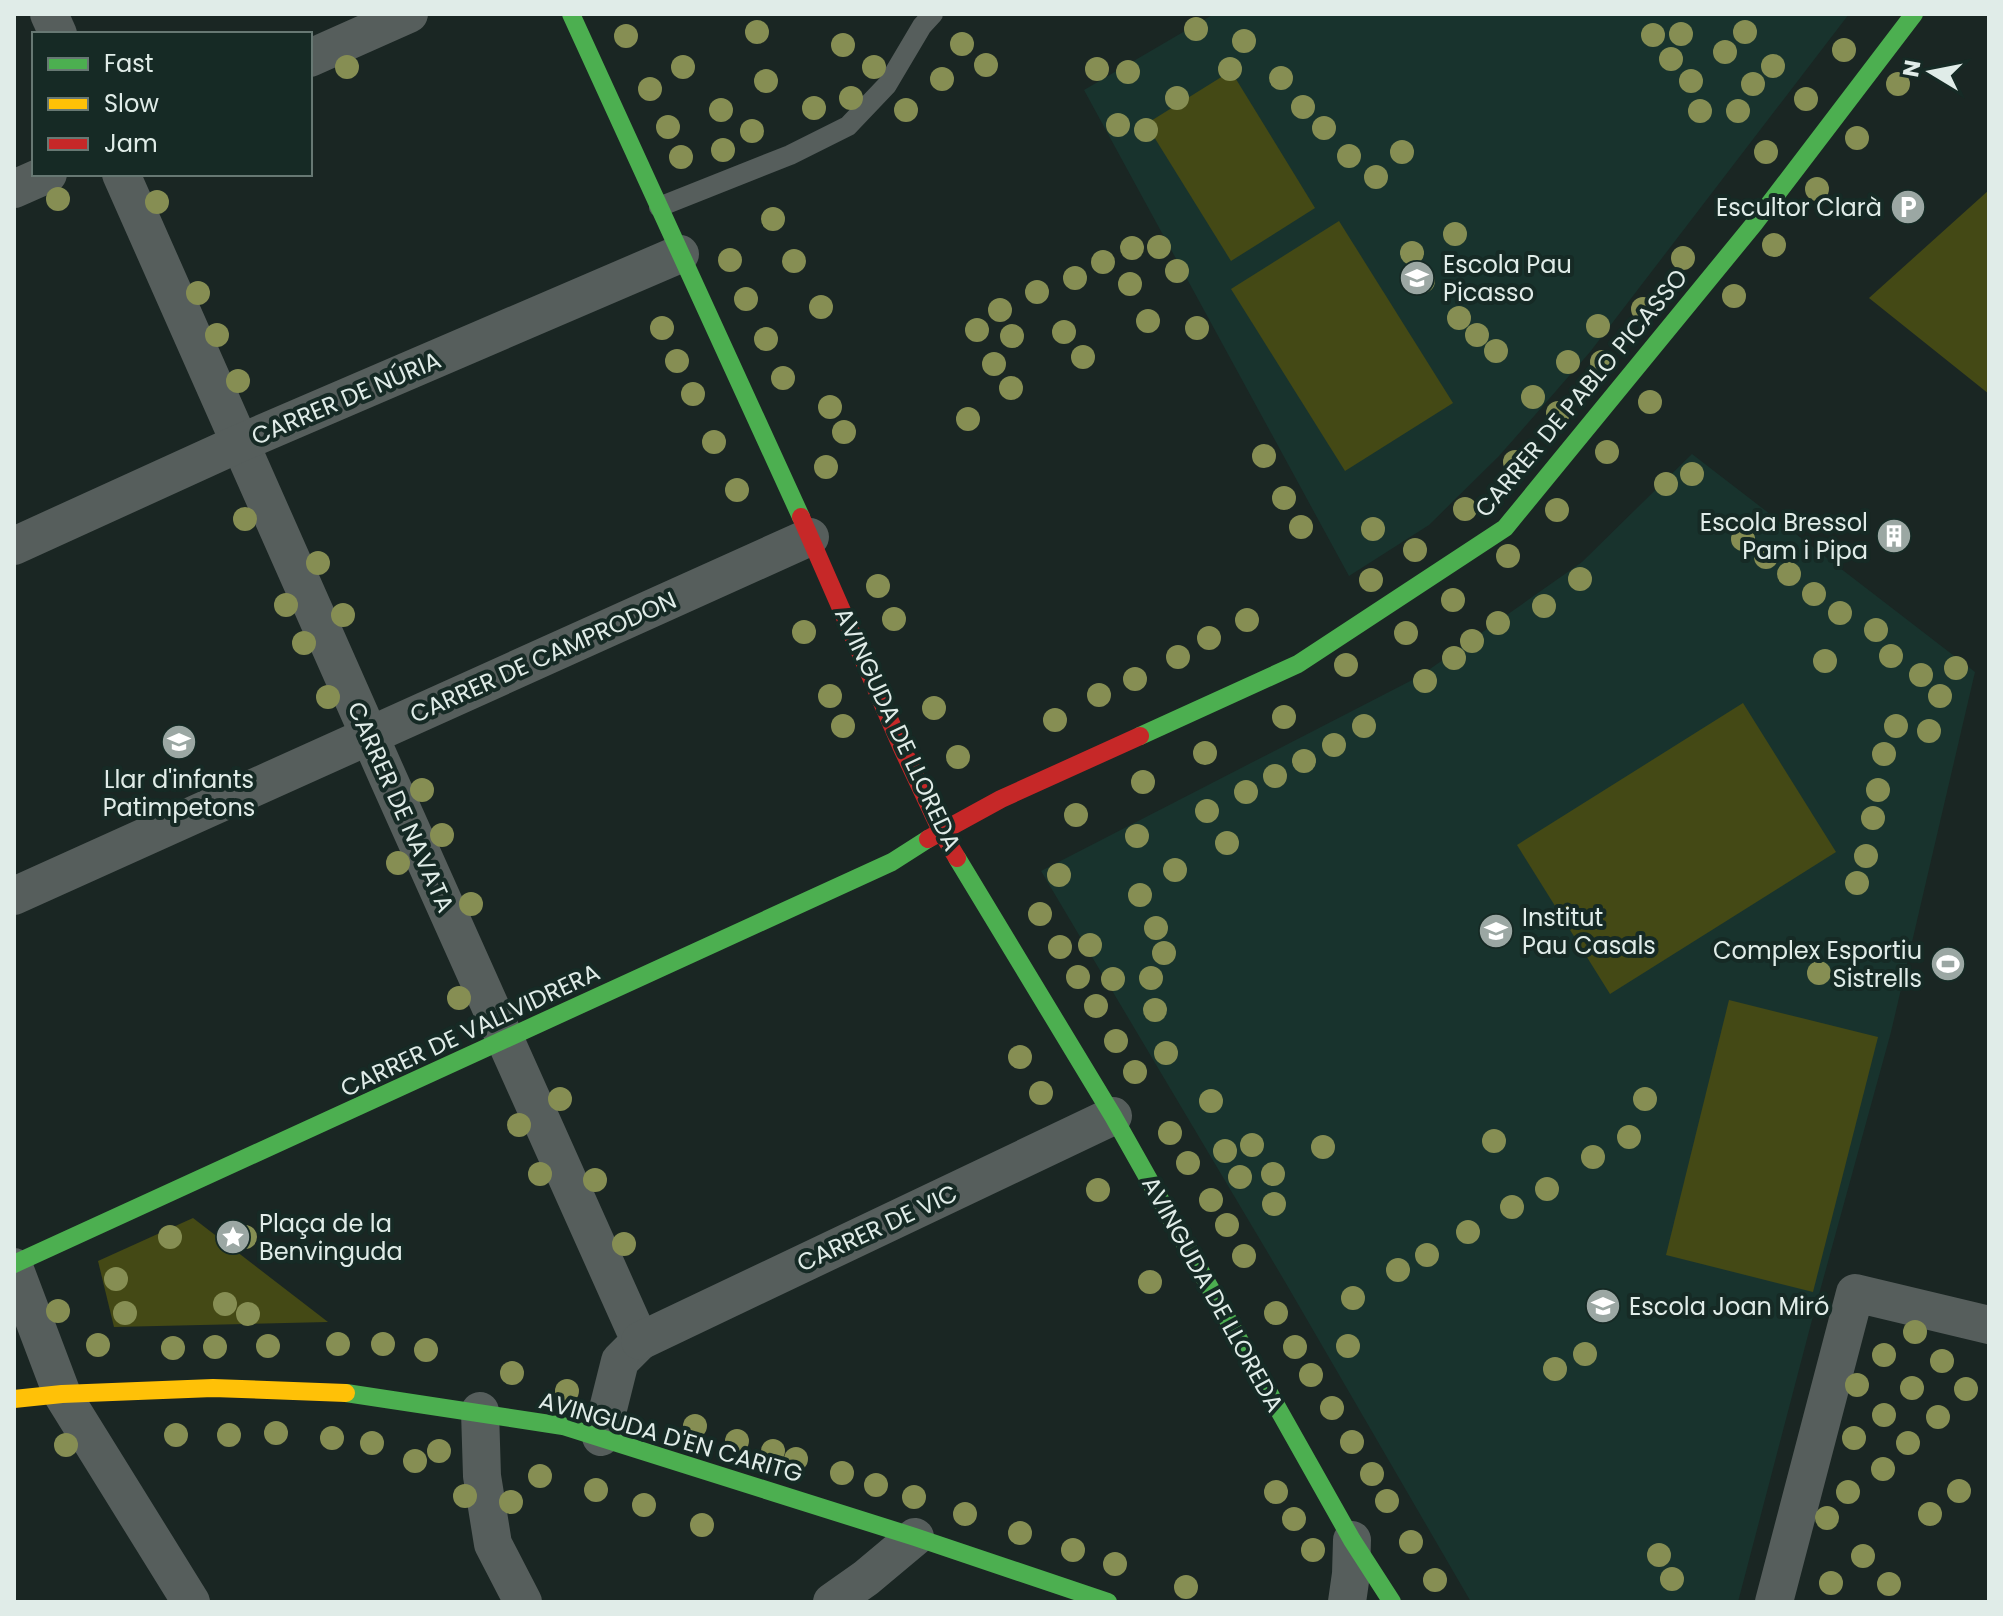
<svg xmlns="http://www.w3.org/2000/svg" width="2003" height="1616" font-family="Poppins,sans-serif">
  <rect width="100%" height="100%" fill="#1a2623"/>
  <g fill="#18332d">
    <polygon points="1214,14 1849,14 1590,352 1499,456 1429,525 1349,576 1084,90"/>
    <polygon points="1692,454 1975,672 1891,1032 1812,1320 1738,1602 1471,1602 1284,1280 1041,871 1420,676 1582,562"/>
  </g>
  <g fill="#444915">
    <polygon points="1231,71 1315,208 1231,261 1146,124"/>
    <polygon points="1989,190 1989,394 1869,298"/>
    <polygon points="1339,221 1453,403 1345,471 1231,289"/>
    <polygon points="1743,703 1836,852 1610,994 1517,845"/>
    <polygon points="1729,1000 1878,1037 1813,1292 1666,1255"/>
    <polygon points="193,1218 328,1322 114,1327 98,1261"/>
  </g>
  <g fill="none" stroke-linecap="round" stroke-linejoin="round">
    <polyline stroke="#565e5c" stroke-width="20" points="659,207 790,155 848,126 887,85 922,26 933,14"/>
    <g stroke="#565e5c" stroke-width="38">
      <polyline points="49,14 58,34"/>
      <polyline points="310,58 409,14"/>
      <polyline points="121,174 389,780 640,1341 620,1361 601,1437"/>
      <polyline points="14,189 48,174"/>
      <polyline points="14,546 240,443 680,254"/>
      <polyline points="14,896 810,537"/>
      <polyline points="14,1267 62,1394 191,1602"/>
      <polyline points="640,1341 1113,1116"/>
      <polyline points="480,1411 482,1476 493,1544 523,1602"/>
      <polyline points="832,1602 866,1578 915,1537"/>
      <polyline points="1347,1602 1351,1574 1352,1540"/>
      <polyline points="1774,1602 1855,1293 1989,1325"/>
    </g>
    <g stroke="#4caf50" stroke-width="18">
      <polyline points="571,14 801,517"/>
      <polyline points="1140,736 1298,664 1505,528 1754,224 1914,14"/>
      <polyline points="957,858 1113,1116 1352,1540 1392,1602"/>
      <polyline points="14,1264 892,862 928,839"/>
      <polyline points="346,1393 563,1426 915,1537 1108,1602"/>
    </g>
    <polyline stroke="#ffc107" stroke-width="18" points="14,1399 62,1394 213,1388 346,1393"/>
    <g stroke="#c62828" stroke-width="18">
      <polyline points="801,517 901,746 941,831 957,858"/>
      <polyline points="928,839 1001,799 1140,736"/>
    </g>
  </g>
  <g fill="#868e53">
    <circle cx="1196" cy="29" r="12"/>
    <circle cx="757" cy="32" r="12"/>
    <circle cx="1745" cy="32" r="12"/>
    <circle cx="1681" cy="34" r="12"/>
    <circle cx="1653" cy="35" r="12"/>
    <circle cx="626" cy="36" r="12"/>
    <circle cx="1244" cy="41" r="12"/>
    <circle cx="962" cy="44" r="12"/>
    <circle cx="843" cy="45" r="12"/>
    <circle cx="1844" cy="50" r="12"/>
    <circle cx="1725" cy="52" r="12"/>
    <circle cx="1671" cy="59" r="12"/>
    <circle cx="986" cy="65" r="12"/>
    <circle cx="1773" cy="66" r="12"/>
    <circle cx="347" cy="67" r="12"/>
    <circle cx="683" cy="67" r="12"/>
    <circle cx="874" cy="67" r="12"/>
    <circle cx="1097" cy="69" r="12"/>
    <circle cx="1230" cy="69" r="12"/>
    <circle cx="1128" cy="72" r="12"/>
    <circle cx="1281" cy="78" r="12"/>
    <circle cx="942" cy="79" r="12"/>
    <circle cx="766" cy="81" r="12"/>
    <circle cx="1691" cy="81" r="12"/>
    <circle cx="1753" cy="84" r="12"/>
    <circle cx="1898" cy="84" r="12"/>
    <circle cx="650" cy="89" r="12"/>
    <circle cx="851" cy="98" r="12"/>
    <circle cx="1177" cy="98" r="12"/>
    <circle cx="1806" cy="99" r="12"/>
    <circle cx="1303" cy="107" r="12"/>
    <circle cx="814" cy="108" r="12"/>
    <circle cx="721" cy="110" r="12"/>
    <circle cx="906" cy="110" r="12"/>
    <circle cx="1700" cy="111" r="12"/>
    <circle cx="1738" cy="111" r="12"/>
    <circle cx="1118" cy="125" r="12"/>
    <circle cx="668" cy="127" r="12"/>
    <circle cx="1324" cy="128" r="12"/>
    <circle cx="1146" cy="130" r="12"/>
    <circle cx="752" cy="131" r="12"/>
    <circle cx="1857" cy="138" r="12"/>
    <circle cx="723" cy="150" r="12"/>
    <circle cx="1402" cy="152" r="12"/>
    <circle cx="1766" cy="152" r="12"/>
    <circle cx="1349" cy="156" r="12"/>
    <circle cx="681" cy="157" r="12"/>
    <circle cx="1376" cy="177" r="12"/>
    <circle cx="1817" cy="189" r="12"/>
    <circle cx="58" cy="199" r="12"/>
    <circle cx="157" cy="202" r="12"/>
    <circle cx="773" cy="219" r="12"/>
    <circle cx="1455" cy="234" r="12"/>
    <circle cx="1774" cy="245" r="12"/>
    <circle cx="1159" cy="247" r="12"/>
    <circle cx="1132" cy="248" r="12"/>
    <circle cx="1412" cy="253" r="12"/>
    <circle cx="1683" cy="258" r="12"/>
    <circle cx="730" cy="260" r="12"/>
    <circle cx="794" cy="261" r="12"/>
    <circle cx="1103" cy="262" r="12"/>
    <circle cx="1177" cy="271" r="12"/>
    <circle cx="1075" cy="278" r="12"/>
    <circle cx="1423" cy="281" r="12"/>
    <circle cx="1130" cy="284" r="12"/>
    <circle cx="1037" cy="292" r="12"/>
    <circle cx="198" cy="293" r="12"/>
    <circle cx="1734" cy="296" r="12"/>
    <circle cx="746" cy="299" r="12"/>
    <circle cx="821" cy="307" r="12"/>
    <circle cx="1643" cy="309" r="12"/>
    <circle cx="1000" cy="310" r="12"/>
    <circle cx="1459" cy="318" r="12"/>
    <circle cx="1148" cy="321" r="12"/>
    <circle cx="1598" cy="326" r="12"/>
    <circle cx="662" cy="328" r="12"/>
    <circle cx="1197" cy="328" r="12"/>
    <circle cx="977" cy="330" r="12"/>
    <circle cx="1064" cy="332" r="12"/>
    <circle cx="217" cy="335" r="12"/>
    <circle cx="1477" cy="335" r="12"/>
    <circle cx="1012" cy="336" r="12"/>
    <circle cx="766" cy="339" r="12"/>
    <circle cx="1496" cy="351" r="12"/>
    <circle cx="1083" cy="357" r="12"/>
    <circle cx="677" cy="361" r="12"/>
    <circle cx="1568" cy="362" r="12"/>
    <circle cx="1602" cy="362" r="12"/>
    <circle cx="994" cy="364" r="12"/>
    <circle cx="783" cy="378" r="12"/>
    <circle cx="238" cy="381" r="12"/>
    <circle cx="1011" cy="388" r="12"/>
    <circle cx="693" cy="394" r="12"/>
    <circle cx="1533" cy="397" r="12"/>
    <circle cx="1650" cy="402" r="12"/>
    <circle cx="830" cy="407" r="12"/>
    <circle cx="1558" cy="413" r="12"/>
    <circle cx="968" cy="419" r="12"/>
    <circle cx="844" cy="432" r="12"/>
    <circle cx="714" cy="442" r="12"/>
    <circle cx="1607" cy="452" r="12"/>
    <circle cx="1264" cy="456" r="12"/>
    <circle cx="1515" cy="462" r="12"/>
    <circle cx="826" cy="467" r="12"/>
    <circle cx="1692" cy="474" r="12"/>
    <circle cx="1666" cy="484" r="12"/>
    <circle cx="737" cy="490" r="12"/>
    <circle cx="1284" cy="498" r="12"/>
    <circle cx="1465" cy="509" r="12"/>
    <circle cx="1557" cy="510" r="12"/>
    <circle cx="245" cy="519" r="12"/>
    <circle cx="1301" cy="527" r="12"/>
    <circle cx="1373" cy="529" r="12"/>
    <circle cx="1743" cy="539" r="12"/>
    <circle cx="1415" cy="550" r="12"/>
    <circle cx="1508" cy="556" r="12"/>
    <circle cx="1766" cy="557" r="12"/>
    <circle cx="318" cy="563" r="12"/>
    <circle cx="1789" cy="574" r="12"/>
    <circle cx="1580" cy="579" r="12"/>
    <circle cx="1371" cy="580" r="12"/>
    <circle cx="878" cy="586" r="12"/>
    <circle cx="1814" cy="594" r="12"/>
    <circle cx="1453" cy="600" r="12"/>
    <circle cx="286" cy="605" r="12"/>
    <circle cx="1544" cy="606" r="12"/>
    <circle cx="1840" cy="613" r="12"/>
    <circle cx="343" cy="615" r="12"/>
    <circle cx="894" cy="619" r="12"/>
    <circle cx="1247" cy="620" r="12"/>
    <circle cx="1498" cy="623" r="12"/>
    <circle cx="1876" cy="630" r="12"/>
    <circle cx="804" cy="632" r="12"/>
    <circle cx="1406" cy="633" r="12"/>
    <circle cx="1209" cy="638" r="12"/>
    <circle cx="1472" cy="641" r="12"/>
    <circle cx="304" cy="643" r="12"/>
    <circle cx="1891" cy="656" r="12"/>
    <circle cx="1178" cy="657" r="12"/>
    <circle cx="1454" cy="658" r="12"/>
    <circle cx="1825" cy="661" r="12"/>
    <circle cx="1346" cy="665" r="12"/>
    <circle cx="1956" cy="668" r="12"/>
    <circle cx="1921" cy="675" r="12"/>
    <circle cx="1135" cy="679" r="12"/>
    <circle cx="1425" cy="681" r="12"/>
    <circle cx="1099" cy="695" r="12"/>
    <circle cx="830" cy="696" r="12"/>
    <circle cx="1940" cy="696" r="12"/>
    <circle cx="328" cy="697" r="12"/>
    <circle cx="934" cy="708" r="12"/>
    <circle cx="1284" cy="717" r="12"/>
    <circle cx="1055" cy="720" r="12"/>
    <circle cx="843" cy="726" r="12"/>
    <circle cx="1364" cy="726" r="12"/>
    <circle cx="1896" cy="726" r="12"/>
    <circle cx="1929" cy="731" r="12"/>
    <circle cx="1334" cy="745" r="12"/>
    <circle cx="1205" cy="753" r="12"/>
    <circle cx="1884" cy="754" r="12"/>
    <circle cx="958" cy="757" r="12"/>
    <circle cx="1304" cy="761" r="12"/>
    <circle cx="1275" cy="776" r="12"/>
    <circle cx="1143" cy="782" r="12"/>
    <circle cx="422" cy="790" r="12"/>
    <circle cx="1878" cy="790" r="12"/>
    <circle cx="1246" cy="792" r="12"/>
    <circle cx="1207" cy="811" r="12"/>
    <circle cx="1076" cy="815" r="12"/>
    <circle cx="1873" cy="818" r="12"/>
    <circle cx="442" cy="835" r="12"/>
    <circle cx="1137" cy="836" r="12"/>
    <circle cx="1227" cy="843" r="12"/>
    <circle cx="1866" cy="856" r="12"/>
    <circle cx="398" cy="863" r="12"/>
    <circle cx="1175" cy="870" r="12"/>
    <circle cx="1059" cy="875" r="12"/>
    <circle cx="1857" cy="883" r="12"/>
    <circle cx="1140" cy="895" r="12"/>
    <circle cx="471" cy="904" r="12"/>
    <circle cx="1040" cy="914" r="12"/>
    <circle cx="1156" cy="928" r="12"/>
    <circle cx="1090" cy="945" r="12"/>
    <circle cx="1060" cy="947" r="12"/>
    <circle cx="1164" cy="953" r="12"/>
    <circle cx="1819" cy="973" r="12"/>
    <circle cx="1078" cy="977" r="12"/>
    <circle cx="1151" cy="978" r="12"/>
    <circle cx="1113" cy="979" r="12"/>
    <circle cx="459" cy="998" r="12"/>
    <circle cx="1096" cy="1006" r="12"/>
    <circle cx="1155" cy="1010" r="12"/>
    <circle cx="1116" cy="1041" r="12"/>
    <circle cx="1166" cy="1053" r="12"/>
    <circle cx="1020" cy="1057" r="12"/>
    <circle cx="1135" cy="1072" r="12"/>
    <circle cx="1041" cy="1093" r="12"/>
    <circle cx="560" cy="1099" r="12"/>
    <circle cx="1645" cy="1099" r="12"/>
    <circle cx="1211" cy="1101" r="12"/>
    <circle cx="519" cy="1125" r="12"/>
    <circle cx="1170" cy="1133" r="12"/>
    <circle cx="1629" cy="1137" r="12"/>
    <circle cx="1494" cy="1141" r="12"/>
    <circle cx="1252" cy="1145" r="12"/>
    <circle cx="1323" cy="1147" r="12"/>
    <circle cx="1225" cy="1151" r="12"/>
    <circle cx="1593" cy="1157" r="12"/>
    <circle cx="1188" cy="1163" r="12"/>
    <circle cx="540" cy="1174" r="12"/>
    <circle cx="1273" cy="1174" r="12"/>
    <circle cx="1240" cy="1177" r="12"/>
    <circle cx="595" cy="1180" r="12"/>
    <circle cx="1547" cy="1189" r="12"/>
    <circle cx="1098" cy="1190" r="12"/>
    <circle cx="1211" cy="1200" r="12"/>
    <circle cx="1274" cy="1204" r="12"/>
    <circle cx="1512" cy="1207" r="12"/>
    <circle cx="1227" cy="1225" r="12"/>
    <circle cx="1468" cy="1232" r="12"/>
    <circle cx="170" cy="1237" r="12"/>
    <circle cx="245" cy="1237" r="12"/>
    <circle cx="624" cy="1244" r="12"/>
    <circle cx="1427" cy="1255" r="12"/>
    <circle cx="1244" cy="1256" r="12"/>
    <circle cx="1398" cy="1270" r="12"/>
    <circle cx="116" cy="1279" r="12"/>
    <circle cx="1150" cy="1282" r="12"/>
    <circle cx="1353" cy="1298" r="12"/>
    <circle cx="225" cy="1304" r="12"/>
    <circle cx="58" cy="1311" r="12"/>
    <circle cx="125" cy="1313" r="12"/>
    <circle cx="1276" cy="1313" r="12"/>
    <circle cx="248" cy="1314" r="12"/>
    <circle cx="1915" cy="1332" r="12"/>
    <circle cx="338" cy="1344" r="12"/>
    <circle cx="383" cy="1344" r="12"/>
    <circle cx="98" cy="1345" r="12"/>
    <circle cx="268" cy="1346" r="12"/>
    <circle cx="1348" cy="1346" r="12"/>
    <circle cx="215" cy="1347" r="12"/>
    <circle cx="1295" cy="1347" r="12"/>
    <circle cx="173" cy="1348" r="12"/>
    <circle cx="426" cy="1350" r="12"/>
    <circle cx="1585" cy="1354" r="12"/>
    <circle cx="1884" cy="1355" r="12"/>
    <circle cx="1942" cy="1361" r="12"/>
    <circle cx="1555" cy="1369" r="12"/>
    <circle cx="512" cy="1373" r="12"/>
    <circle cx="1311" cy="1375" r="12"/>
    <circle cx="1857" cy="1385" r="12"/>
    <circle cx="1912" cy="1388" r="12"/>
    <circle cx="1966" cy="1389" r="12"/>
    <circle cx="567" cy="1391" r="12"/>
    <circle cx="1332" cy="1408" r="12"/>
    <circle cx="1884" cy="1415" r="12"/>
    <circle cx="1938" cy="1417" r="12"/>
    <circle cx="695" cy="1426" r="12"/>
    <circle cx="276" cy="1433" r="12"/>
    <circle cx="176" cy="1435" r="12"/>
    <circle cx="229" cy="1435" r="12"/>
    <circle cx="332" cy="1438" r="12"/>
    <circle cx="1854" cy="1438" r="12"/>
    <circle cx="737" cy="1441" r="12"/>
    <circle cx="1352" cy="1442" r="12"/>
    <circle cx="372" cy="1443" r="12"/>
    <circle cx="1908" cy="1443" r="12"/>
    <circle cx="66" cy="1445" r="12"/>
    <circle cx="439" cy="1451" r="12"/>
    <circle cx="773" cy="1451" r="12"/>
    <circle cx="796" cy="1459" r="12"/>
    <circle cx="415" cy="1461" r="12"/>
    <circle cx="1883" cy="1469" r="12"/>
    <circle cx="842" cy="1473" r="12"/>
    <circle cx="1372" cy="1474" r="12"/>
    <circle cx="540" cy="1476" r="12"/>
    <circle cx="876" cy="1485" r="12"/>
    <circle cx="596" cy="1490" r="12"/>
    <circle cx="1959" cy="1491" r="12"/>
    <circle cx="1276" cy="1492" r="12"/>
    <circle cx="1848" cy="1492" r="12"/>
    <circle cx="465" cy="1496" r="12"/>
    <circle cx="914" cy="1497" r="12"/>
    <circle cx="1387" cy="1501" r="12"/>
    <circle cx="511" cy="1502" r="12"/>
    <circle cx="644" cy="1505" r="12"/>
    <circle cx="965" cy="1514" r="12"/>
    <circle cx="1930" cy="1514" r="12"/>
    <circle cx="1827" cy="1518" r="12"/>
    <circle cx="1294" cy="1519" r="12"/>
    <circle cx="702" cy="1525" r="12"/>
    <circle cx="1020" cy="1533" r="12"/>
    <circle cx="1411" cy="1542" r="12"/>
    <circle cx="1073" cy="1550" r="12"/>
    <circle cx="1313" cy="1550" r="12"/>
    <circle cx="1659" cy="1555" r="12"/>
    <circle cx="1863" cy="1556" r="12"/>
    <circle cx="1115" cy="1564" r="12"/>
    <circle cx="1672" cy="1579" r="12"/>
    <circle cx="1435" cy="1580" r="12"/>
    <circle cx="1831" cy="1583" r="12"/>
    <circle cx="1889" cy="1584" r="12"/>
    <circle cx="1186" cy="1587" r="12"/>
  </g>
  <defs>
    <g id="parking-disc" transform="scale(1.8)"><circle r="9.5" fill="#9ba7a3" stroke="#162a25"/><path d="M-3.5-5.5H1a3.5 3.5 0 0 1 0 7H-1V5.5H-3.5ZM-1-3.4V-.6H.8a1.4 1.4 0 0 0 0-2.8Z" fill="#fff"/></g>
    <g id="school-disc" transform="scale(1.8)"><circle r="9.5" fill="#9ba7a3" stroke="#162a25"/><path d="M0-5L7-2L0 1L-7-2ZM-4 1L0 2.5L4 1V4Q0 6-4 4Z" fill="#fff"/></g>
    <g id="building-disc" transform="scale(1.8)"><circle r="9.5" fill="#9ba7a3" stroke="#162a25"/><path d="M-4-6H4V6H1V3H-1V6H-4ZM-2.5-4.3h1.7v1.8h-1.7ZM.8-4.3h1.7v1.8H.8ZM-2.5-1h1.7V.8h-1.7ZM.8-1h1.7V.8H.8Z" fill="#fff"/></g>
    <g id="stadium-disc" transform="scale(1.8)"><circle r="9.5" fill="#9ba7a3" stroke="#162a25"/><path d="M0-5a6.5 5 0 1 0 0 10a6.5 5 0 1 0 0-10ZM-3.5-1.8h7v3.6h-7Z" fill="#fff"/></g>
    <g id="sight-disc" transform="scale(1.8)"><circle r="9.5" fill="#9ba7a3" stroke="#162a25"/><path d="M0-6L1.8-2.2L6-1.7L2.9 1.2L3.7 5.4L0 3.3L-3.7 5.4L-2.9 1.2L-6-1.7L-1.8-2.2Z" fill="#fff"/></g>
  </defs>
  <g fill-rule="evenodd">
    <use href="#parking-disc" x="1908" y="207"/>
    <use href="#school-disc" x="1417" y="278"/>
    <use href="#building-disc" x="1894" y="536"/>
    <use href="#school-disc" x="179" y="742"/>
    <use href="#school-disc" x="1496" y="931"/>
    <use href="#stadium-disc" x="1948" y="964"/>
    <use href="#sight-disc" x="233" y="1237"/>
    <use href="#school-disc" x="1603" y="1306"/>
  </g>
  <g text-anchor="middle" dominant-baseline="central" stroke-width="8" stroke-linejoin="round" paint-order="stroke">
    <g font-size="24" fill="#e0ece8" stroke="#162a25" text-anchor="start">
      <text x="1882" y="207" text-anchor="end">Escultor Clarà</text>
      <text x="1443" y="264">Escola Pau<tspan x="1443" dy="28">Picasso</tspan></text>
      <text x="1868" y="522" text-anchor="end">Escola Bressol<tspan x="1868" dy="28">Pam i Pipa</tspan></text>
      <text x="179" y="779" text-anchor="middle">Llar d'infants<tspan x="179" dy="28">Patimpetons</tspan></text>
      <text x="1522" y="917">Institut<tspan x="1522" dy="28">Pau Casals</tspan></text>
      <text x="1922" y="950" text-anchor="end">Complex Esportiu<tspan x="1922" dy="28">Sistrells</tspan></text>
      <text x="259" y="1223">Plaça de la<tspan x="259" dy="28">Benvinguda</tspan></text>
      <text x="1629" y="1306">Escola Joan Miró</text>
    </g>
    <g font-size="24" fill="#e0ece8" stroke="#162a25">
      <text transform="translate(1581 393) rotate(-50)">CARRER DE PABLO PICASSO</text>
      <text transform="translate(346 398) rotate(-23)">CARRER DE NÚRIA</text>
      <text transform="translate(543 657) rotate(-24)">CARRER DE CAMPRODON</text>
      <text transform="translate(898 729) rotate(65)">AVINGUDA DE LLOREDA</text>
      <text transform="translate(401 807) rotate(66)">CARRER DE NAVATA</text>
      <text transform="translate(470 1030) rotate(-25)">CARRER DE VALLVIDRERA</text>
      <text transform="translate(877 1228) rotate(-25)">CARRER DE VIC</text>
      <text transform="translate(1213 1294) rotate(61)">AVINGUDA DE LLOREDA</text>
      <text transform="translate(671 1437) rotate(16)">AVINGUDA D'EN CARITG</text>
    </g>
  </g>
  <rect width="2003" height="1616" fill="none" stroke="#e0ece8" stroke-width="32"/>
  <rect x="32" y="32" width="280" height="144" fill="#162a25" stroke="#677873" stroke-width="2"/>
  <rect x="48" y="58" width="40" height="12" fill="#4caf50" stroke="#677873" stroke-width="2"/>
  <text x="104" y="72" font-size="24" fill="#e0ece8">Fast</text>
  <rect x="48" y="98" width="40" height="12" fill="#ffc107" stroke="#677873" stroke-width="2"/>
  <text x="104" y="112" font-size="24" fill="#e0ece8">Slow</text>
  <rect x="48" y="138" width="40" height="12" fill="#c62828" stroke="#677873" stroke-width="2"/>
  <text x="104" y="152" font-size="24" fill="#e0ece8">Jam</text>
  <g transform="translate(1931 72) rotate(280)" stroke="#162a25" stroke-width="6" paint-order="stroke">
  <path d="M0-6L14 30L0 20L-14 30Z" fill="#e0ece8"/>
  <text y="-12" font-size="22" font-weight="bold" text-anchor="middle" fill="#e0ece8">N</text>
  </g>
</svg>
